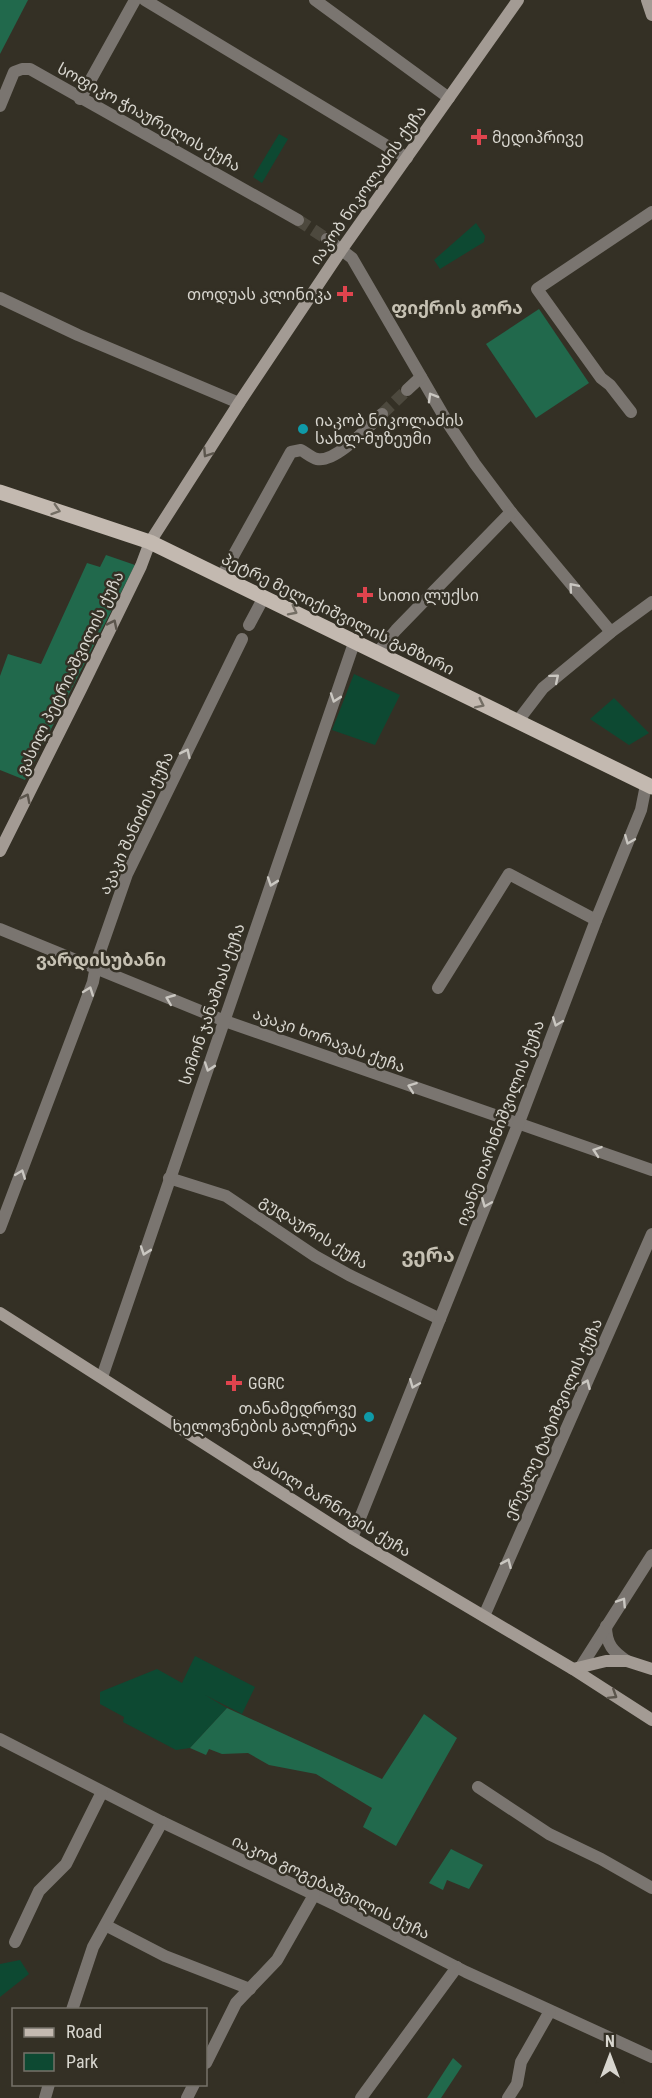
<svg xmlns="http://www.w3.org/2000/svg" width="652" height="2098" font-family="'Roboto Condensed','Noto Sans Georgian',sans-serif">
  <rect width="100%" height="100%" fill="#343025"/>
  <g fill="#0d4932">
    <polygon points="279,134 288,139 262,183 253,177"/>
    <polygon points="476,223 485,236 484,242 440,269 434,260"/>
    <polygon points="354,674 400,695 375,745 332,730"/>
    <polygon points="614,698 649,733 629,745 590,719"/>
    <polygon points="195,1656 255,1687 242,1714 205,1695 227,1708 190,1748 176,1750 123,1722 124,1717 100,1704 100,1692 157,1669 182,1683"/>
    <polygon points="20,1960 29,1974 0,1997 0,1964"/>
  </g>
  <g fill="#21694c">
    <polygon points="0,0 28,0 0,54"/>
    <polygon points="539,309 589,383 536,418 486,344"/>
    <polygon points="106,555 135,565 25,780 0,770 0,676 8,654 41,664 87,563 100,567"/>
    <polygon points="227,1708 382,1779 424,1714 457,1738 396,1846 363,1827 372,1808 316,1774 269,1765 248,1753 222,1754 209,1749 206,1755 190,1748"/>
    <polygon points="451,1849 483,1865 469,1889 447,1880 443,1890 429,1883"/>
    <polygon points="453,2058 462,2066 441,2098 427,2098"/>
  </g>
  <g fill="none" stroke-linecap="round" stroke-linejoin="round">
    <g stroke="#4d493e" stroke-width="12" stroke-dasharray="12 6" stroke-linecap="butt">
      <polyline points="298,220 327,239"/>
      <polyline points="382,414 407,390"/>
    </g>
    <g stroke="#7a7570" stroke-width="12">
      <polyline points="145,0 407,158"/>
      <polyline points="315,0 449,98"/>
      <polyline points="80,99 135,0"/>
      <polyline points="0,106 14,72 22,69 30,69 298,220"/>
      <polyline points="327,239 352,258 449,425 475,464 511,512 611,632"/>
      <polyline points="0,298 78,335 239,403"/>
      <polyline points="407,390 421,377"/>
      <polyline points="631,412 610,385 601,378 537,289 652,212"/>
      <path d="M222,576L291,452L301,450C305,452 312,458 317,459C336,463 369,426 382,414"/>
      <polyline points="249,625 264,597"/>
      <polyline points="377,653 396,630 511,512"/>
      <polyline points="517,722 543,688 611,632 652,602"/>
      <polyline points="0,929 225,1021 652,1170"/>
      <polyline points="438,988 509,874 596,920"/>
      <polyline points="169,1178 226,1196 315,1256 349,1275 440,1319"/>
      <polyline points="0,1228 93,982 97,960 127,874 242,639"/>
      <polyline points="102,1377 354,643"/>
      <polyline points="352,1538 521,1117 596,920 641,810 646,785"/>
      <polyline points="484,1616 652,1234"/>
      <path d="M606,1626C606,1644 613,1652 627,1661"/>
      <polyline points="580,1668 652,1555"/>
      <polyline points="0,1739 162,1822 334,1904 466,1972 652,2057"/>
      <polyline points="478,1787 549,1834 601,1859 652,1888"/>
      <polyline points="107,1926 165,1956 250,1989"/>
      <polyline points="15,1942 39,1891 66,1864 102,1792"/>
      <polyline points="72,2010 93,1947 162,1822"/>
      <polyline points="206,2063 236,2003 277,1960 314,1895"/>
      <polyline points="45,2098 49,2084"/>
      <polyline points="187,2098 194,2084"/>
      <polyline points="361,2098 457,1967"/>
      <polyline points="508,2098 517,2084 521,2062 550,2011"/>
    </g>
    <g stroke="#a39b94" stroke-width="12">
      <polyline points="647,0 652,15"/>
      <polyline points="0,851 81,689 141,566 150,542 239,403 342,249 518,0"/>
      <polyline points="0,1313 352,1538 573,1669 652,1720"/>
      <polyline points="573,1669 606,1661 627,1661 652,1669"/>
    </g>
    <polyline stroke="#c3b9b0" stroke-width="15" points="0,492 150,542 652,787"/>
  </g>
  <defs><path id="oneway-chevron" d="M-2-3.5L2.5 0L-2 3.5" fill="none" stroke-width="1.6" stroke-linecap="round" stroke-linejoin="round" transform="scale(1.5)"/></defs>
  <g stroke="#cac7c1">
    <use href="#oneway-chevron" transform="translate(432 397) rotate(-120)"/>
    <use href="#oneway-chevron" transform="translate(573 587) rotate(-130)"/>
    <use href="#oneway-chevron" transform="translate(555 678) rotate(-40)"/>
    <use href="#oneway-chevron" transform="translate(335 698) rotate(109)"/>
    <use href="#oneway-chevron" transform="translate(186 753) rotate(-64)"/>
    <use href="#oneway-chevron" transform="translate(629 840) rotate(112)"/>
    <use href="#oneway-chevron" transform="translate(272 882) rotate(109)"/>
    <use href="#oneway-chevron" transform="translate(89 991) rotate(-70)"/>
    <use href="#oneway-chevron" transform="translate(170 999) rotate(-158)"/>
    <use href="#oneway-chevron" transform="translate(557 1022) rotate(111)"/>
    <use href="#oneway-chevron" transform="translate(209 1067) rotate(109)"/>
    <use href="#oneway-chevron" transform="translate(412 1087) rotate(-160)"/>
    <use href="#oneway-chevron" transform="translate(597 1151) rotate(-161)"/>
    <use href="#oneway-chevron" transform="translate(21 1174) rotate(-69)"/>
    <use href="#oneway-chevron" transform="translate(486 1203) rotate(112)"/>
    <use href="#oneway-chevron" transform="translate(145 1251) rotate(109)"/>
    <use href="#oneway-chevron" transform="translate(414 1384) rotate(112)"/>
    <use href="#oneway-chevron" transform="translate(586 1384) rotate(-66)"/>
    <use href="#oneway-chevron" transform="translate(507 1563) rotate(-66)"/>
    <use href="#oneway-chevron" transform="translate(622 1602) rotate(-57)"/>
  </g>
  <g stroke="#5b554c">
    <use href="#oneway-chevron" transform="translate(207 453) rotate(123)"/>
    <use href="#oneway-chevron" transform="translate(113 624) rotate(-64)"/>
    <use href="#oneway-chevron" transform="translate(26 798) rotate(-63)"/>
    <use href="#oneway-chevron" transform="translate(613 1695) rotate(32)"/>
  </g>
  <g stroke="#746e64">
    <use href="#oneway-chevron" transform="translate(56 510) rotate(18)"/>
    <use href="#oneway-chevron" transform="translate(293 611) rotate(27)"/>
    <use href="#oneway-chevron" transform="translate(480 704) rotate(26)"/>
  </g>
  <g fill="#e0444e" stroke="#343025" stroke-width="2">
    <path d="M476 128h6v6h6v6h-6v6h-6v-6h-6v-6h6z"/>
    <path d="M342 285h6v6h6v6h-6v6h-6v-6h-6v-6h6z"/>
    <path d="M362 586h6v6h6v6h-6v6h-6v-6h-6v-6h6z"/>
    <path d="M231 1374h6v6h6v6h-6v6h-6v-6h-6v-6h6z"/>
  </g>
  <g fill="#0f9aa8" stroke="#343025" stroke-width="2">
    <circle cx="303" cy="429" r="6"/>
    <circle cx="369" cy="1417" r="6"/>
  </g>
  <g text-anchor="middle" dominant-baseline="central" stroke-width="5" stroke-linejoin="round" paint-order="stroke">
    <g font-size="16" fill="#d8d6cf" stroke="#343025">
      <text transform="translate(149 117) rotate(29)">სოფიკო ჭიაურელის ქუჩა</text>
      <text transform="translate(368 185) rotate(-55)">იაკობ ნიკოლაძის ქუჩა</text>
      <text transform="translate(338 614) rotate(26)">პეტრე მელიქიშვილის გამზირი</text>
      <text transform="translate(70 673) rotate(-64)">ვასილ პეტრიაშვილის ქუჩა</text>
      <text transform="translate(136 823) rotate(-65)">აკაკი შანიძის ქუჩა</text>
      <text transform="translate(212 1004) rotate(-71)">სიმონ ჯანაშიას ქუჩა</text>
      <text transform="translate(329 1040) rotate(20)">აკაკი ხორავას ქუჩა</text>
      <text transform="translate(500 1123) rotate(-69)">ივანე თარხნიშვილის ქუჩა</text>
      <text transform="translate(314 1232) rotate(32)">გუდაურის ქუჩა</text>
      <text transform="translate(553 1419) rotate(-66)">ერეკლე ტატიშვილის ქუჩა</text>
      <text transform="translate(333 1505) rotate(32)">ვასილ ბარნოვის ქუჩა</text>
      <text transform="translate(331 1887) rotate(26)">იაკობ გოგებაშვილის ქუჩა</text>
    </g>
    <g font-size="16" fill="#d8d6cf" stroke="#343025" text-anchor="start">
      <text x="492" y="137">მედიპრივე</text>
      <text x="332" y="294" text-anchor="end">თოდუას კლინიკა</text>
      <text x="315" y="420">იაკობ ნიკოლაძის<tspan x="315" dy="18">სახლ-მუზეუმი</tspan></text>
      <text x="378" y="595">სითი ლუქსი</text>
      <text x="248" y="1383">GGRC</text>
      <text x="357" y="1408" text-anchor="end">თანამედროვე<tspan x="357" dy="18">ხელოვნების გალერეა</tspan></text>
    </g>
    <g font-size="18" font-weight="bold" fill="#c6c1b3" stroke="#343025">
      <text x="457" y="307">ფიქრის გორა</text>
      <text x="101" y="959">ვარდისუბანი</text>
    </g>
    <g font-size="20" font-weight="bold" fill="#c6c1b3" stroke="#343025">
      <text x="428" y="1255">ვერა</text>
    </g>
  </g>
  <rect x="12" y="2008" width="195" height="78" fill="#343025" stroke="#767269" stroke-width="1.5"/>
  <rect x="24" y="2028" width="30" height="9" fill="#c3b9b0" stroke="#767269" stroke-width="1.5"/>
  <text x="66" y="2038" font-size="18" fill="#d8d6cf">Road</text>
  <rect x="24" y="2053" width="30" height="18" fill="#0d4932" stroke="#767269" stroke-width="1.5"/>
  <text x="66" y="2068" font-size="18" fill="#d8d6cf">Park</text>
  <g transform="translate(610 2056)" stroke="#343025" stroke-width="4.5" paint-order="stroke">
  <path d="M0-4.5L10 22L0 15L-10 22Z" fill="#d8d6cf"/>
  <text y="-9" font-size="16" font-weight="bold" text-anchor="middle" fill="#d8d6cf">N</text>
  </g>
</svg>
